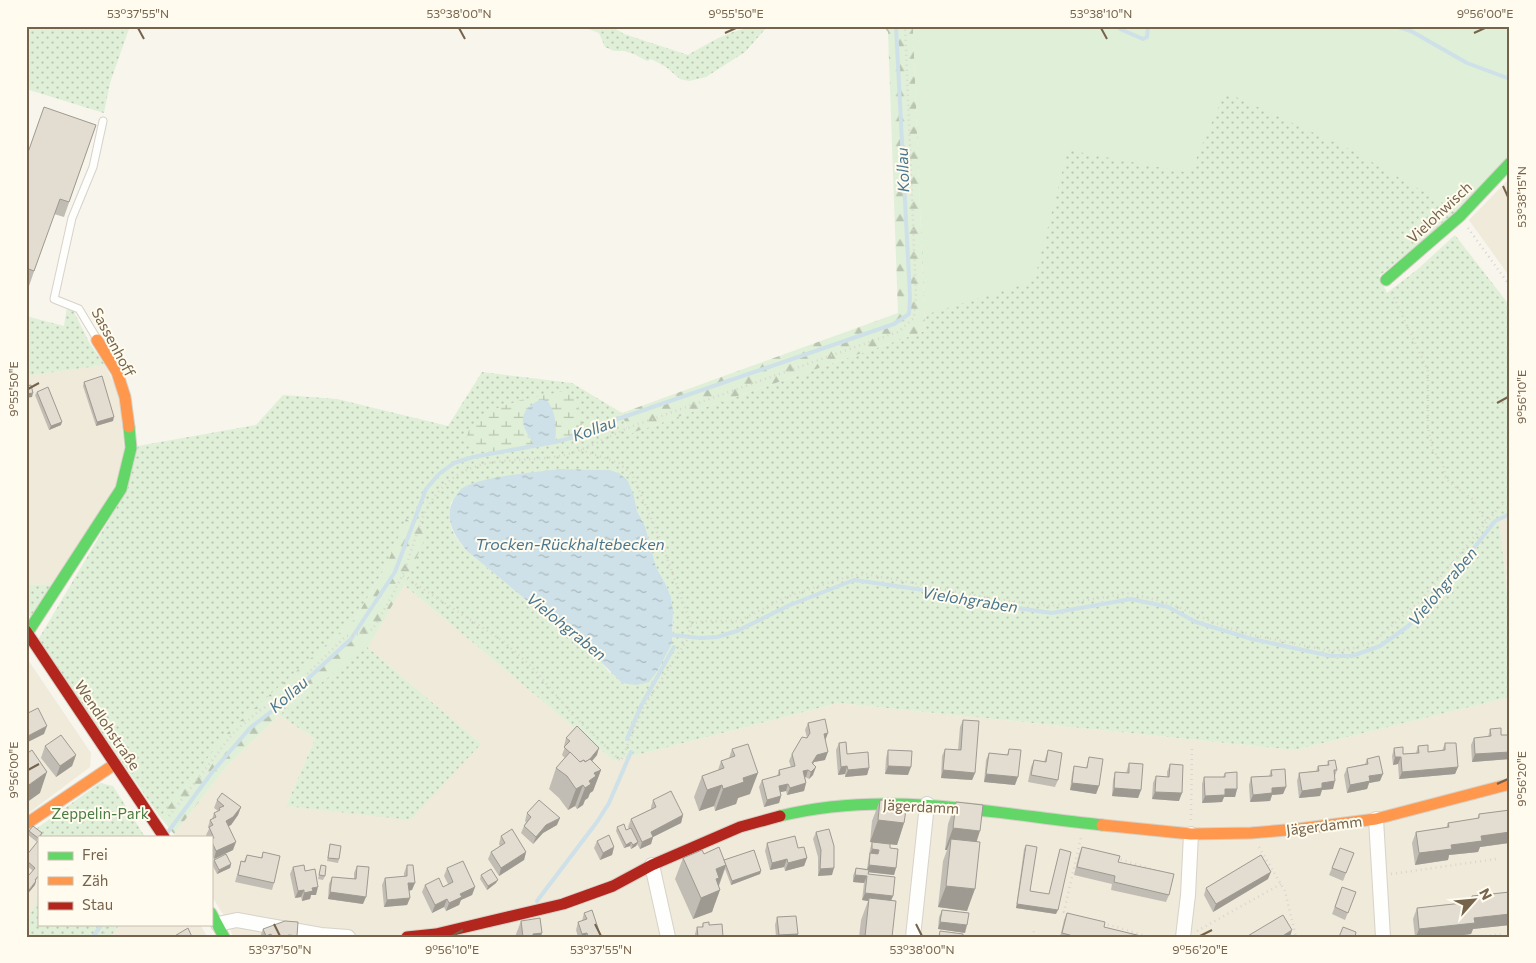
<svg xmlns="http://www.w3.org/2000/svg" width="1536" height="963" font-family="Commissioner,sans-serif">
  <defs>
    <pattern id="grass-dots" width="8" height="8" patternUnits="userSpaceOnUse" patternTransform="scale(1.25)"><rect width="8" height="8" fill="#e0efd7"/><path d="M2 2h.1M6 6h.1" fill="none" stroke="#bac5b1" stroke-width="1.8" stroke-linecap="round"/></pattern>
    <pattern id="forest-firs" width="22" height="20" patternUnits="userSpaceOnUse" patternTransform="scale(1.25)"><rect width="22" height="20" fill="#e0efd7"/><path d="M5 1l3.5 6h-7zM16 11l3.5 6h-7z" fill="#bac5b1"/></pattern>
    <pattern id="wetland-marsh" width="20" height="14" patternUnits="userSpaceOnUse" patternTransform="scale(1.25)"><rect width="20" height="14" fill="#e0efd7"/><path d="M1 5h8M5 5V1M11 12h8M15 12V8" fill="none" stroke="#bac5b1"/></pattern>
    <pattern id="water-ripples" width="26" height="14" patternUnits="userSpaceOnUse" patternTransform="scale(1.25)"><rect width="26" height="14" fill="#cee1e8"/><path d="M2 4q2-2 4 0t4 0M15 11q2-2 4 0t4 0" fill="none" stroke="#acbabe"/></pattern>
  </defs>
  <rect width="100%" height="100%" fill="#f7f5ec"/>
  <g fill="#f0eada">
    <polygon points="1510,178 1510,277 1469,220"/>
    <polygon points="105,365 120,396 124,449 115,487 56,584 26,585 26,376"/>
    <polygon points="1510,517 1510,621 1499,518"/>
    <polygon points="404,585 614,761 838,703 1295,750 1510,697 1510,937 233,937 226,919 211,895 211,837 175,837 174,834 227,766 279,715 315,739 286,806 481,744 365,645"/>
    <polygon points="26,657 91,753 90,767 26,815"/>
    <polygon points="26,817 33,831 39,837 39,898 26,922"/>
    <polygon points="120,924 200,924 207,937 110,937"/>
  </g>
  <g fill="url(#grass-dots)" fill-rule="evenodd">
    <polygon points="26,26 130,26 110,83 104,113 26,89"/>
    <path d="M581,26H611L624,34L688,55C715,40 736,26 768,26L745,52L706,77L689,81L680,79L666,67L651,59L647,61L634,54L624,51H614L605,47L599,33Z"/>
    <path d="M915,26H1510L1459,212L1379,276L1387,293L1418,269L1455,235L1510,306V517L1499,518L1510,621V697L1295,750L838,703L614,761L404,585L427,532L407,519L386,566L355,619L231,730L160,817L38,640L125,493L138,446L256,425L283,395L337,399L448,426L482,372L572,383L622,413L629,434L925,331L913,30ZM558,469L608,470L634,496L637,511L645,526L656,567L665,583L671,597L673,624L672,643L610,673L600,661L467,551C452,535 447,523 451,502L482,481Z"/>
    <polygon points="68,300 90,344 105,365 26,376 26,316 64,326"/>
    <polygon points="56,584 33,618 26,614 26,585"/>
    <polygon points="365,645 481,744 410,820 286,806 315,739 279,715"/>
    <polygon points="100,783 113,786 145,837 39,837 33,831"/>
    <polygon points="39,898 39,924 120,924 110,937 26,937 26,922"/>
  </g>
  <g fill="url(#forest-firs)">
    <polygon points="883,26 915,26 913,30 925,331 629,434 622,413 898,313 888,32"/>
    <polygon points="406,519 428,532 404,585 368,647 279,715 227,766 174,834 160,817 230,730 355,619 386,566"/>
  </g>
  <path fill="url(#wetland-marsh)" d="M568,390C581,406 582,415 582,435L555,442L557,431L526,435L536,446L493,452L477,451L465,442L470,427L495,409L521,400Z"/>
  <polygon fill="#e0efd7" points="915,26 1510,26 1510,156 1459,212 1349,149 1225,92 1190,173 1068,150 1034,281 925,315 913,30"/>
  <g fill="url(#water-ripples)">
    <path d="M540,400H547C556,413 557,426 555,442L536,446C521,428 515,411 540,400Z"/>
    <path d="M558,469L608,470L619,473L628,481L634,496L637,511L645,526L656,567L665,583L671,597L673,611L672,643L658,670L649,682L636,685L622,683L600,661L467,551C453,535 442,515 456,496C458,493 460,489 464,487C485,476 533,473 558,469Z"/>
  </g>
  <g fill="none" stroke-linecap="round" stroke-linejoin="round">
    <g stroke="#cee1e8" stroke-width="4">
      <polyline points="1395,26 1411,31 1467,63 1510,79"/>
      <polyline points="1120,29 1143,39 1147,37 1148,26"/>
      <polyline points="669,637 673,635 700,638 717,637 737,631 790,605 854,580 924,590 996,605 1052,613 1131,599 1168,607 1196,622 1252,639 1331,656 1352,656 1380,646 1407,627 1425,611 1495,521 1510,514"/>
      <polyline points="627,739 641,706 674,647"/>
      <polyline points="168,832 213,771 250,728 276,708 351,639 395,572 426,489 439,474 454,463 473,457 555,442 582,435 594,428 612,421 894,324 909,314 910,297 896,26"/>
      <polyline points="537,901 597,822 609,803 631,752"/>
      <polyline points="93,937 102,924"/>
    </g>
    <g stroke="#d7d2ca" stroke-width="9">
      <polyline id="lane" points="97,339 79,309 54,299 72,218 93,167 103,121"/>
    </g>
    <g stroke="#d7d2ca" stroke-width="16">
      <g id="street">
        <polyline points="1376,819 1383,937"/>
        <polyline points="652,865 668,937"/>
        <polyline points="218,924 237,920 321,935 348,937"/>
        <polyline points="913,937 927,804"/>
        <polyline points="1183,937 1188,895 1191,834"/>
      </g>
    </g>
    <g stroke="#d6d1c7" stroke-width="13">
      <g id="fast">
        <polyline points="1386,280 1460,216 1510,163"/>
        <polyline points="28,632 121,489 131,448 129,427"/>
        <path d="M780,816C887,789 995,814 1102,825"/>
        <polyline points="211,913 224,937"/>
      </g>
    </g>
    <g stroke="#d6d1c7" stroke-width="13">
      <g id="slow">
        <polyline points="97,340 117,372 125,397 129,427"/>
        <polyline points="26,824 115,764"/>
        <polyline points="1102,825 1191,834 1251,833 1298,829 1376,819 1510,784"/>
      </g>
    </g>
    <g stroke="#d6d1c7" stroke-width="13">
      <g id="jam">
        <polyline points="26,631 164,837"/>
        <polyline points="407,937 436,934 563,904 613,886 652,865 740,827 780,816"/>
      </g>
    </g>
    <g stroke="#dad5cf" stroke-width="2.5" stroke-dasharray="1 4" stroke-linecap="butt">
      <polyline points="1468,228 1510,286"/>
      <polyline points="1392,293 1428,371 1428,428 1433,450 1443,464 1445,476 1449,482 1472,499 1487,523"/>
      <polyline points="403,576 503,641 532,667 573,715 621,761 643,708 687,640 691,624 660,539 633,476 619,463 581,450"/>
      <polyline points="691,624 704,621 739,621 786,597 849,576 866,574 995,599 1051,606 1130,593 1171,604 1223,626 1253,635 1331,651 1351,649 1373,642 1419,602 1502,504 1510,503"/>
      <path d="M169,816L234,732L259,711L273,702L301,680L346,636L366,633L373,629C383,611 394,594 402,576C415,547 418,513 440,490C474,452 517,464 560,456C589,450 614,432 641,423C727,393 812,362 898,332L914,318L916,296L905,26"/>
      <polyline points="1191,820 1192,745"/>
      <polyline points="1259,847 1285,891 1296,937"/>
      <polyline points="1116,858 1161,872"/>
      <polyline points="1391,874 1496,859"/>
      <polyline points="1069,914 1064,912 1081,837"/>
      <polyline points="1103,923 1150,937"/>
      <polyline points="1197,931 1281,884"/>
      <polyline points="101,937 109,924"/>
      <polyline points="1032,937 1035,928"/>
      <polyline points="1480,937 1503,934"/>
    </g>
    <use href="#lane" stroke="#fefefc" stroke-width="7"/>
    <use href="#street" stroke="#fefefc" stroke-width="14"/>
    <use href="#fast" stroke="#63d668" stroke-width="11"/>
    <use href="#slow" stroke="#ff974d" stroke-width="11"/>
    <use href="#jam" stroke="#b3261e" stroke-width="11"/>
  </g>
  <g fill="#c2bdb4">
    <polygon points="96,125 64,217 54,214 29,286 26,285 26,158"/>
    <polygon points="84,382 113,421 96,426 83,386"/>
    <polygon points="37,392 61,425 49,430 35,395"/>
    <polygon points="963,720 975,773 972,780 941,778 942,756 945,749 958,750 960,727"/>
    <polygon points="808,723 825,741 825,760 814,762 813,764 813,775 809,779 805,777 806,783 804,791 787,795 786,791 780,792 781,796 779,803 764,807 759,787 762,780 777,776 779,770 791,767 789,761 792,754 807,738 805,730"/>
    <polygon points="1490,729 1501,735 1510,735 1510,759 1472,762 1471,745 1474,738 1488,737"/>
    <polygon points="566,738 597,755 592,761 601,770 593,791 590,793 588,798 585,800 583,805 577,809 575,806 568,810 559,798 549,789 556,768 565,758 562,755 565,747 564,746"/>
    <polygon points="839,743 847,754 869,768 867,775 845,777 845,774 838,775 836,750"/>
    <polygon points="1445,743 1458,767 1455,774 1399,779 1398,764 1393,765 1392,756 1394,748 1403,754 1416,753 1418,746 1428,752 1442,751"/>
    <polygon points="45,746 76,755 72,766 56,777 41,758"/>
    <polygon points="732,749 750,794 738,798 736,804 715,811 714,806 699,811 694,797 702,776 718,770 721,761 729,758"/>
    <polygon points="1009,749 1015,785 984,782 986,760 989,753 1007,755"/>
    <polygon points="888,750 908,775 885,774 886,758"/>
    <polygon points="1048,750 1058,780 1055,787 1028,782 1031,767 1034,760 1044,762"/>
    <polygon points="1089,757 1099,786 1096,794 1070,790 1072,774 1074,766 1086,768"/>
    <polygon points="1367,759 1380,781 1369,783 1367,789 1347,793 1344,775 1347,768 1365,764"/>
    <polygon points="1328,761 1337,770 1335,776 1333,789 1322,790 1320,796 1299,798 1297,781 1299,773 1316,771 1318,766 1327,765"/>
    <polygon points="1129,763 1141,790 1138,798 1112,796 1113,780 1115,772 1126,773"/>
    <polygon points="1170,764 1179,801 1152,799 1153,783 1156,776 1167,777 1167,772"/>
    <polygon points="1271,770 1286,787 1283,794 1272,795 1270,801 1250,802 1249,785 1251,777 1269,776"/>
    <polygon points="1225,773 1237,789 1235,797 1224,797 1222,802 1202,803 1202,784 1204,777 1223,777"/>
    <polygon points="217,800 241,807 238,815 231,825 228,826 233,850 214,859 211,854 211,837 207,837 206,835 209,829 208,827 210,820 212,819 214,813 218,811 214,808"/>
    <polygon points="653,800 683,815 681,823 653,837 651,844 640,849 637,844 636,846 631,849 630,846 624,848 616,831 617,827 626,830 629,829 628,827 631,819 651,809 651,807"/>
    <polygon points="880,800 904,823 897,845 890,844 890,848 896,868 894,875 869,872 868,874 893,896 891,900 892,937 859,937 861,920 868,901 862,900 864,883 853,882 853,876 856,868 867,869 870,849 872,842 870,842 872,821"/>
    <polygon points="956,802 976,842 967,911 938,907 943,861 947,850 945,850 948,824"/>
    <polygon points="1510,810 1509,843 1480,847 1478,852 1449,855 1448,860 1415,865 1412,843 1416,832 1446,828 1448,823 1477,819 1479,814"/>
    <polygon points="527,813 557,825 543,833 533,844 521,833 524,826 526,822 525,821"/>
    <polygon points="29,831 42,833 41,837 39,837 37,842 28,835"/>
    <polygon points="816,832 832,875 818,876 818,857 813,839"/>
    <polygon points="501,836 526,852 524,860 499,876 488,859 491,852 500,846 499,844"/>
    <polygon points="597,841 614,847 612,855 600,860 594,848"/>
    <polygon points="39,842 39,877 36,880 35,885 29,875 33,871 26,865 26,856"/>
    <polygon points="767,843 798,848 807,858 804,866 785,871 784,867 770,870 765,851"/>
    <polygon points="330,844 339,859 338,863 327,861"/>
    <polygon points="1026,845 1030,891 1049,894 1060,849 1056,914 1016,908 1024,849"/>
    <polygon points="1082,847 1169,895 1166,902 1111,890 1112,884 1074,875 1079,854"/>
    <polygon points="1340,848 1354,853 1343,881 1329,875"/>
    <polygon points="263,852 274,883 272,890 235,882 241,861 244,861 247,855 261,858"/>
    <polygon points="704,854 724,860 761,871 760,874 731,885 725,869 719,886 712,912 693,919 675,879 683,858"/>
    <polygon points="214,860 231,864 230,868 217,874 212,864"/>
    <polygon points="321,865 325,876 323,880 318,879"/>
    <polygon points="407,865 412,890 409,891 410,898 407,905 384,907 382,885 385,878 404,877 404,873"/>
    <polygon points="357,866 363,904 328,899 329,884 332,877 354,879 354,873"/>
    <polygon points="293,867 316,895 311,895 310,899 302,901 301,897 295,898 290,874"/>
    <polygon points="447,868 475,887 472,895 461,900 459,905 446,911 444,907 432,913 422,892 425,885 443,887 448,884 444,876"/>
    <polygon points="481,875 496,883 487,890 480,879"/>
    <polygon points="1268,879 1213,912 1204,895 1206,888"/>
    <polygon points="1342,887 1356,892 1345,920 1332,914"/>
    <polygon points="1510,892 1510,925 1473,929 1471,934 1449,937 1415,937 1413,919 1417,908 1469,902 1472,896"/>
    <polygon points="942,910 965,933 938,929 939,917"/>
    <polygon points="584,913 601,937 578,937 576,930 578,922 582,921"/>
    <polygon points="1067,913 1104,927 1145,937 1060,937 1064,920"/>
    <polygon points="777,917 797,937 776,937 775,925"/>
    <polygon points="521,921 541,937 515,937"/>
    <polygon points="703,923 709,925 723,937 695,937 695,934 697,927 702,927"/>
    <polygon points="263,929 296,936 302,937 260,937"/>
  </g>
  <g fill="#9e9a92">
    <polygon points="33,393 32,397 26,398 26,394"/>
    <polygon points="114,417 113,421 96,426 97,422"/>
    <polygon points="62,422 61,425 49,430 51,426"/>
    <polygon points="47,726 44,734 26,743 26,737"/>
    <polygon points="828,733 825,741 824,734"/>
    <polygon points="599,748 597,755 582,773 584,765"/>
    <polygon points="828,752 825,760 814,762 809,771 812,763 817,755"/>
    <polygon points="1510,752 1510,759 1472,762 1475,754"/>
    <polygon points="76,755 72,766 56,777 60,766"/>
    <polygon points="1395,757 1401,757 1398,764 1393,765"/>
    <polygon points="847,766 845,774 838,775 841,767"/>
    <polygon points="888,766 911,767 908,775 885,774"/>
    <polygon points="816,767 813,775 809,779 811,772"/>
    <polygon points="1458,767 1455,774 1399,779 1402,772"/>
    <polygon points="869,768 867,775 845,777 848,770"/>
    <polygon points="601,770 593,791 590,793 588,798 585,800 583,805 577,809 585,788 589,781 594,773"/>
    <polygon points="808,770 806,777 800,779 803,771"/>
    <polygon points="943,770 975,773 972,780 941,778"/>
    <polygon points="47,772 40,793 26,803 26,787"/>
    <polygon points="758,773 750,794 738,798 736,804 715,811 723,789 743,778"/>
    <polygon points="986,774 1018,777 1015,785 984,782"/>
    <polygon points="1383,774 1380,781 1369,783 1367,789 1347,793 1350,785 1369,776"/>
    <polygon points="1335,781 1333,789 1322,790 1320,796 1299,798 1302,791 1322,783"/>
    <polygon points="806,783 804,791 787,795 790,788"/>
    <polygon points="1072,783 1099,786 1096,794 1070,790"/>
    <polygon points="788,784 786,791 776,793 779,786"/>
    <polygon points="583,785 575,806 568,810 576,789"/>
    <polygon points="722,785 714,806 699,811 707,790"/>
    <polygon points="1286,787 1283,794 1272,795 1270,801 1250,802 1253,795 1272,788"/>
    <polygon points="1114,788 1141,790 1138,798 1112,796"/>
    <polygon points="1225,789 1237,789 1235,797 1224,797 1222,802 1202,803 1205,796"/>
    <polygon points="1155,792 1182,793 1179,801 1152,799"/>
    <polygon points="781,796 779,803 764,807 767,800"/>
    <polygon points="241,807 238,815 231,825 223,829 226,821"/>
    <polygon points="683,815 681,823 653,837 651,844 640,849 642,842 651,832"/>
    <polygon points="560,818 557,825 543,833 533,844 536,837 546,825"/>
    <polygon points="878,820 904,823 897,845 870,842"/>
    <polygon points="953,828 980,831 973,853 951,839 947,850 945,850"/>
    <polygon points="1510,832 1509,843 1480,847 1478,852 1449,855 1448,860 1415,865 1419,853 1481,836"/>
    <polygon points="236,842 233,850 214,859 216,851"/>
    <polygon points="631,842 630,846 624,848 626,845"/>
    <polygon points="638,842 636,846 631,849 633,845"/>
    <polygon points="614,847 612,855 600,860 603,853"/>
    <polygon points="872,849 879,850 876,857 870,853 869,856"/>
    <polygon points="526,852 524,860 499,876 501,868"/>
    <polygon points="807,858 804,866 785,871 788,863"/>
    <polygon points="787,859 784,867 770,870 772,863"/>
    <polygon points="231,864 230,868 217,874 219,870"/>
    <polygon points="726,865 718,887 720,890 712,912 693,919 701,898 716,869"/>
    <polygon points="869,865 896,868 894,875 866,872"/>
    <polygon points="834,868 832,875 818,876 820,869"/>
    <polygon points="761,871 760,874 731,885 732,881"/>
    <polygon points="1271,872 1268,879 1213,912 1216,904"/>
    <polygon points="855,875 867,876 864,883 853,882"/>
    <polygon points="498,880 496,883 487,890 488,886"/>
    <polygon points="36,881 35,885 26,896 26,894"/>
    <polygon points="408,883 415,883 412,890 406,891"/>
    <polygon points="946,886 975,889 967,911 938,907"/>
    <polygon points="318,887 316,895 311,895 310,899 302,901 304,893 312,888"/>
    <polygon points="475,887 472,895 461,900 459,905 446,911 449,903 460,894"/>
    <polygon points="304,890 301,897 295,898 298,891"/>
    <polygon points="330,892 366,897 363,904 328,899"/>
    <polygon points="865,893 893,896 890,903 869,898 868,901 862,900"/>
    <polygon points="410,898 407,905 384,907 387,900"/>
    <polygon points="447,899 444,907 432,913 435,905"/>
    <polygon points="1017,904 1058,910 1056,914 1016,908"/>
    <polygon points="1510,914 1510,925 1473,929 1471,934 1449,937 1416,937 1419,929 1474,918"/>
    <polygon points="940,922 967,925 965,933 938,929"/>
    <polygon points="1292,930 1290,937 1281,937"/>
    <polygon points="542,933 541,937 532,937 533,934"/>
    <polygon points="587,933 585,937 581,937 582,934"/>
    <polygon points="798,934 797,937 778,937 779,935"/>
    <polygon points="289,935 297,936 296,937 284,937"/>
  </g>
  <g fill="#e2dcd1" stroke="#9e9a92">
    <polygon points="44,107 96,125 69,202 60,199 34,271 26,268 26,158"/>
    <polygon points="102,376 114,417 97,422 84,382"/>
    <polygon points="31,385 33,393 26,394 26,386"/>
    <polygon points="48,387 62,422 51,426 37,392"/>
    <polygon points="38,708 47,726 26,737 26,714"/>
    <polygon points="825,719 828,733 824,734 828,752 817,755 812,763 816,767 811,772 808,770 803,771 806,783 790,788 788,784 779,786 781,796 767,800 762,780 780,775 779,770 795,766 792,754 802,737 807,738 810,733 808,723"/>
    <polygon points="963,720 979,721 975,773 943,770 945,749 961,750"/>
    <polygon points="577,726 599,748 590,759 585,762 584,760 580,762 564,747 570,741 566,738"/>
    <polygon points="1501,728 1501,735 1510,735 1510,752 1475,754 1474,738 1491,736 1490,729"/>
    <polygon points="61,735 76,755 60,766 45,746"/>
    <polygon points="846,742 847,754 868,752 869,768 848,770 847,766 841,767 839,743"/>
    <polygon points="1445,743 1456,743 1458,767 1402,772 1401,757 1395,757 1394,748 1403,747 1403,754 1419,753 1418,746 1428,745 1428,752 1445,750"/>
    <polygon points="748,744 758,773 743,778 744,782 723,789 722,785 707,790 702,776 724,768 721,761 735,756 732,749"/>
    <polygon points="1009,749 1021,750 1018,777 986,774 989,753 1008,755"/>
    <polygon points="32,750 47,772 26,787 26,754"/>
    <polygon points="888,750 912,751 911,767 888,766"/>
    <polygon points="1048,750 1062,753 1058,780 1031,775 1034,760 1046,762"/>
    <polygon points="570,752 580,762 584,760 585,762 590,759 601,770 594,773 596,776 589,781 591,784 585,788 583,785 576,789 567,776 556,768"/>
    <polygon points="1379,756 1383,774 1369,776 1370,781 1350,785 1347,768 1368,764 1367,759"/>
    <polygon points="1089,757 1103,759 1099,786 1072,783 1074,766 1087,768"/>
    <polygon points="1335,760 1337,770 1334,770 1335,781 1322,783 1322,788 1302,791 1299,773 1319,771 1318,766 1329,765 1328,761"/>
    <polygon points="1129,763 1143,764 1141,790 1114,788 1115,772 1129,773"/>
    <polygon points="1170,764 1183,765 1182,793 1155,792 1156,776 1169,777"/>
    <polygon points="1285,769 1286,787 1272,788 1272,793 1253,795 1251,777 1272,776 1271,770"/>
    <polygon points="1237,772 1237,789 1225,789 1225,795 1205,796 1204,777 1225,777 1225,773"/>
    <polygon points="671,791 683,815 651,832 653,837 642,842 631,819 656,807 653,800"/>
    <polygon points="222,793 241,807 233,817 226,821 236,842 216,851 211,840 211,839 214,838 209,827 213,825 210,820 216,817 214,813 220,810 219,808 224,806 217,800"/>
    <polygon points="539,800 560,818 546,825 536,837 524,826 531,817 527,813"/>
    <polygon points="880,800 907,803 904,823 878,820"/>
    <polygon points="956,802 983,805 980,831 953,828"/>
    <polygon points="1510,810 1510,832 1481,836 1482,841 1451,845 1452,849 1419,853 1416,832 1449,827 1448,823 1479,818 1479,814"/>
    <polygon points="624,824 626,830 631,828 638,842 633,845 631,842 626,845 617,827"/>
    <polygon points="33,826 42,833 38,838 29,831"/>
    <polygon points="512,829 526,852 501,868 491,852 505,843 501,836"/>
    <polygon points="829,829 834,846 834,868 820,869 821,850 816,832"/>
    <polygon points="609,835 614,847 603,853 597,841"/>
    <polygon points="795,836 798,848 804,847 807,858 788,863 787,859 772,863 767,843"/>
    <polygon points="951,839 980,842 975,889 946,886"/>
    <polygon points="38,841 39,842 39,875 35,880 36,881 26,894 26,873 29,875 35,868 26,860 26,856"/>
    <polygon points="872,842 890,844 890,848 898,849 896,868 869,865 870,853 878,854 879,850 872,849"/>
    <polygon points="330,844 341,846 339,859 328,858"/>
    <polygon points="1026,845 1037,847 1030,891 1049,894 1060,849 1071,852 1058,910 1017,904"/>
    <polygon points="719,847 726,865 716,869 719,878 716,879 720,890 701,898 683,858 702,850 704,854"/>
    <polygon points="1082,847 1120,856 1118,862 1174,874 1169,895 1114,882 1115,876 1077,867"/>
    <polygon points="1340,848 1354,853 1346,873 1332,868"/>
    <polygon points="754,850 761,871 732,881 724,860"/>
    <polygon points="263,852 280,856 274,883 238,875 241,861 245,862 247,855 262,858"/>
    <polygon points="226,854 231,864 219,870 214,860"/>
    <polygon points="1261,855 1271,872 1216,904 1206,888"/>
    <polygon points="463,861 475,887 460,894 462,897 449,903 447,899 435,905 425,885 439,878 443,887 453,882 447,868"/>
    <polygon points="304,865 305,871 315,869 318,887 312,888 313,891 304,893 304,890 298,891 293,867"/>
    <polygon points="321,865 326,866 325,876 319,875"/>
    <polygon points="407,865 413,865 415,883 408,883 410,898 387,900 385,878 407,876"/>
    <polygon points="357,866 369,867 366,897 330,892 332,877 356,879"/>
    <polygon points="856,868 869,870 868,874 895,877 893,896 865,893 867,876 855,875"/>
    <polygon points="491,869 498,880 488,886 481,875"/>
    <polygon points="1342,887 1356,892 1348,913 1335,907"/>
    <polygon points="1510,892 1510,914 1474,918 1475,923 1419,929 1417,908 1472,902 1472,896"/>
    <polygon points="869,898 896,901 892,937 865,937"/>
    <polygon points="592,910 601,937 588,937 587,933 582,934 578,922 587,919 584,913"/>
    <polygon points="942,910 969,913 967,925 940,922"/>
    <polygon points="1067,913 1105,922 1104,927 1145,937 1077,937 1062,933"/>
    <polygon points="1283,915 1292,930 1281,937 1246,937"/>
    <polygon points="796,916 798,934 779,935 777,917"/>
    <polygon points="540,918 542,933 533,934 533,937 523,937 521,921"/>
    <polygon points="285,921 298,922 297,936 289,935 284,937 272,937 271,934 266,936 263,929"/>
    <polygon points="709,922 709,925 722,924 723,937 698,937 697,927 703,927 703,923"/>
    <polygon points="1343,927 1356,932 1355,937 1339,937"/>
    <polygon points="188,928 192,937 173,937"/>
    <polygon points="940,931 963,934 963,937 939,937"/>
  </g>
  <path fill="none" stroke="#76634c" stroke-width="2" d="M138,28L144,39M459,28L465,39M1101,28L1107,39M725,33L736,28M1474,33L1485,28M1503,186L1508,197M28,389L39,383M1497,403L1508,397M28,770L39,764M1497,784L1508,779M274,924L280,936M595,924L601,936M916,924L922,936M452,936L463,930M1200,936L1212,930"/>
  <g text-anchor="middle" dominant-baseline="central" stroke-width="4" stroke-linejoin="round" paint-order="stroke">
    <g font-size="15" fill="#76634c" stroke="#fffbee">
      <text transform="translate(1439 212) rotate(-43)">Vielohwisch</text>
      <text transform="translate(114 342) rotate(62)">Sassenhoff</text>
      <text transform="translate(108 725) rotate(56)">Wendlohstraße</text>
      <text transform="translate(921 806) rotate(3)">Jägerdamm</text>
      <text transform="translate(1324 825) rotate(-7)">Jägerdamm</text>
    </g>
    <g font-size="15" fill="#4a7c43" stroke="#fffbee">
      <text x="100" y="813">Zeppelin-Park</text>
    </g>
    <g font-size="16" font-style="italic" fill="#497790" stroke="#fffbee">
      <text transform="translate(902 170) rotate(-92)">Kollau</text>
      <text transform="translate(594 428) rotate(-20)">Kollau</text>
      <text x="570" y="543">Trocken-Rückhaltebecken</text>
      <text transform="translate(1442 586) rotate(-50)">Vielohgraben</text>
      <text transform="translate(970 599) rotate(9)">Vielohgraben</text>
      <text transform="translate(567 626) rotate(39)">Vielohgraben</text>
      <text transform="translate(288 694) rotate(-41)">Kollau</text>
    </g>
  </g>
  <rect width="1536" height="963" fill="none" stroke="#fffbee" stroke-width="55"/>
  <rect x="38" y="836" width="175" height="90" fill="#fffbee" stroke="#c8bead"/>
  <rect x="48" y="852" width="25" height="8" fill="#63d668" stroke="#c8bead"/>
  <text x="82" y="860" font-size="15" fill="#76634c">Frei</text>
  <rect x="48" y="877" width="25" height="8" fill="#ff974d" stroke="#c8bead"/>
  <text x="82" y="886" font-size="15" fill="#76634c">Zäh</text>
  <rect x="48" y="902" width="25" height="8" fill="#b3261e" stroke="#c8bead"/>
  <text x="82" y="910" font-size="15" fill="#76634c">Stau</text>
  <g transform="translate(1474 900) rotate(63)" stroke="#fffbee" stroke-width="4" paint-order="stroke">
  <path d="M0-4L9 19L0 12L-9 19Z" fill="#76634c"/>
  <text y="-8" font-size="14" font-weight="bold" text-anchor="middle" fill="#76634c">N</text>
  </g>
  <rect x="28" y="28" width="1480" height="908" fill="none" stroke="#76634c" stroke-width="2"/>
  <g font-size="12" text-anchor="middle" fill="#76634c">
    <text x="138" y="18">53°37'55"N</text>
    <text x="459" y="18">53°38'00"N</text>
    <text x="736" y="18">9°55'50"E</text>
    <text x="1101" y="18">53°38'10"N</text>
    <text x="1485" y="18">9°56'00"E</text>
    <text transform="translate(1522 197) rotate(-90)" y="4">53°38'15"N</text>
    <text transform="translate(14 389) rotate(-90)" y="4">9°55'50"E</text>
    <text transform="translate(1522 397) rotate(-90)" y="4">9°56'10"E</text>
    <text transform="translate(14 770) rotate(-90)" y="4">9°56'00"E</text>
    <text transform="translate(1522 779) rotate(-90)" y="4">9°56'20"E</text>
    <text x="280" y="954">53°37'50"N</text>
    <text x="452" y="954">9°56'10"E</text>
    <text x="601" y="954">53°37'55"N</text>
    <text x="922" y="954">53°38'00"N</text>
    <text x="1200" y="954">9°56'20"E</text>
  </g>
</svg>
